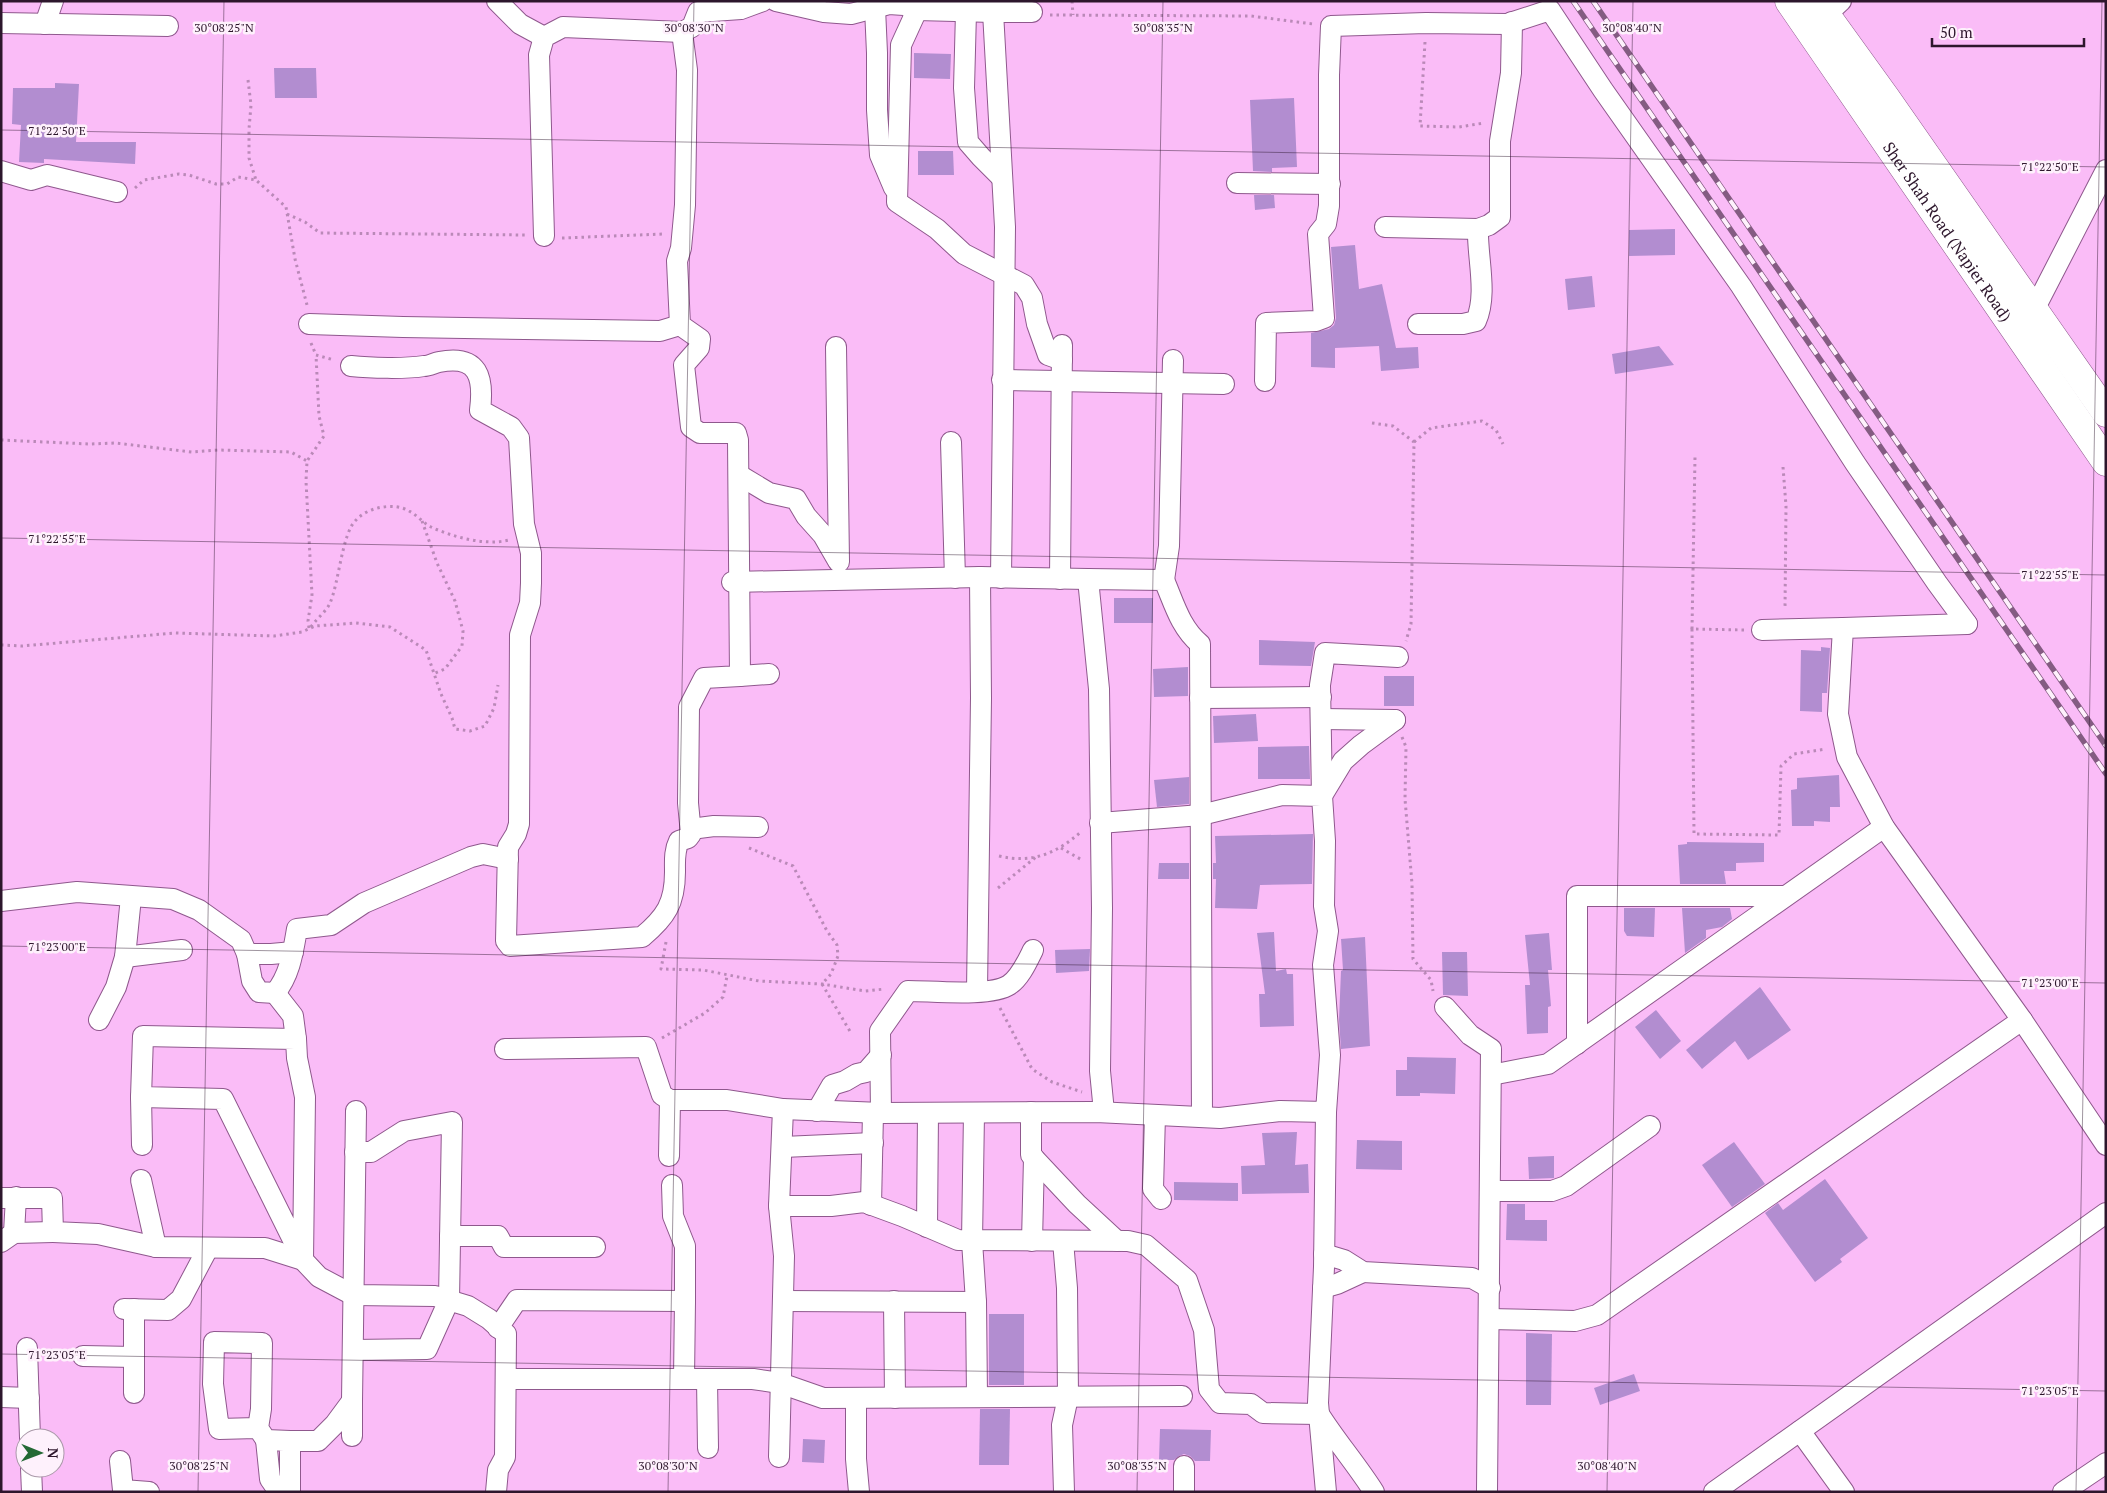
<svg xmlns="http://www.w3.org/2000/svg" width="2107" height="1493" font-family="'PT Serif',serif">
  <rect width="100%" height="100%" fill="#fabcf7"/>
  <g fill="#b28dd0">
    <polygon points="914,53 951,54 950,79 914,78"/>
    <polygon points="274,68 316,68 317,98 275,98"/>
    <polygon points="55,83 79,84 76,142 136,142 135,164 44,159 44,163 19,162 21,125 12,124 13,88 55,88"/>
    <polygon points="1294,98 1297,167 1272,168 1272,172 1253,171 1250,100"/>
    <polygon points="918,151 953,151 954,175 918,175"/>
    <polygon points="1254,195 1274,195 1275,208 1255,210"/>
    <polygon points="1675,229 1675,255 1629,256 1629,230"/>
    <polygon points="1355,245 1359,289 1382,284 1396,348 1418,347 1419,368 1381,371 1379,346 1335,348 1335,368 1311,367 1311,333 1329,329 1334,325 1336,318 1331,247"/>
    <polygon points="1592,276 1595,307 1568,310 1565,279"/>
    <polygon points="1659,346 1674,365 1615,374 1612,354"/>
    <rect x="1114" y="598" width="39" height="25"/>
    <polygon points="1259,640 1315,642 1311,666 1259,665"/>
    <polygon points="1821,647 1830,648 1827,693 1822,693 1822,712 1800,711 1801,650 1821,651"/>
    <polygon points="1188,667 1188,696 1154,697 1153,669"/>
    <rect x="1384" y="676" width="30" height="30"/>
    <polygon points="1256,714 1258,741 1214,743 1213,716"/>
    <polygon points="1309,746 1310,779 1258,779 1258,747"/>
    <polygon points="1839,775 1840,807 1830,807 1830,822 1814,821 1814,826 1792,826 1791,790 1797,789 1797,778"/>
    <polygon points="1189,777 1189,804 1157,807 1154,780"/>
    <polygon points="1313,834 1312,884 1260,885 1257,909 1215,908 1216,879 1213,879 1213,863 1216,863 1215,836"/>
    <polygon points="1687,842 1764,843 1764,862 1736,863 1736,871 1724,871 1726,884 1680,884 1678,845 1687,844"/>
    <polygon points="1159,863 1189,863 1189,879 1158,879"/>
    <polygon points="1624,908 1655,908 1654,937 1627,936 1624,931"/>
    <polygon points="1682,908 1730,908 1732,919 1722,927 1706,930 1706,938 1685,953"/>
    <polygon points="1274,932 1276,971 1286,969 1287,974 1293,974 1294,1026 1260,1027 1259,994 1265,994 1257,933"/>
    <polygon points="1549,933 1552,970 1548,970 1551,1006 1548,1007 1548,1033 1527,1034 1525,985 1530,985 1525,935"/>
    <polygon points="1365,937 1370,1046 1341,1049 1339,1020 1341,971 1343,970 1341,939"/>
    <polygon points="1090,949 1089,971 1056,973 1055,950"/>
    <polygon points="1442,952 1467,952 1468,996 1443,995"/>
    <polygon points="1760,987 1791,1030 1748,1060 1735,1041 1702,1069 1686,1050"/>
    <polygon points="1656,1010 1681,1041 1660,1059 1635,1027"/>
    <polygon points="1407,1057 1456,1058 1455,1094 1420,1093 1420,1096 1396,1096 1396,1070 1407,1070"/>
    <polygon points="1297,1132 1295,1165 1308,1164 1309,1193 1242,1194 1241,1166 1265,1165 1262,1133"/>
    <polygon points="1357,1140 1402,1141 1402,1170 1356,1169"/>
    <polygon points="1734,1142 1765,1184 1732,1207 1702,1165"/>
    <polygon points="1554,1156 1554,1178 1529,1179 1528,1157"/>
    <polygon points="1825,1179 1868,1238 1840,1259 1842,1262 1815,1282 1765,1213 1778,1203 1783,1210"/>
    <polygon points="1174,1182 1238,1183 1238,1201 1174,1200"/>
    <polygon points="1507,1204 1525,1204 1525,1220 1547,1220 1547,1241 1506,1240"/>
    <rect x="989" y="1314" width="35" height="71"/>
    <polygon points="1526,1333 1552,1334 1551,1405 1526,1405"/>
    <polygon points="1634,1374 1640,1391 1600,1405 1594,1388"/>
    <polygon points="980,1409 1010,1409 1009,1465 979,1465"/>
    <polygon points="1160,1429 1211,1430 1210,1461 1195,1461 1190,1456 1184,1454 1179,1456 1174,1460 1159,1460"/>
    <polygon points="803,1439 825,1440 824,1463 802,1462"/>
  </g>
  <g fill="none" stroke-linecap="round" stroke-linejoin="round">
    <g stroke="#8f588d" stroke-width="22">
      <g id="minor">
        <polyline points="497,1 520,24 544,37"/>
        <polyline points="776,1 824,12 851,14 889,4 904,5 917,10 993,12"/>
        <polyline points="881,1 875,8 877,53 877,110 880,155 894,188"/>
        <polyline points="913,1 917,10 901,45 897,202 937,229 964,254 1024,285 1032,298 1037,324 1048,355 1062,360"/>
        <polyline points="966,12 964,88 968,142 981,157 1002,178"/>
        <polyline points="1826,15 1841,1"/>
        <polyline points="1,23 168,26"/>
        <polyline points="45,24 53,1"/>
        <polyline points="1,171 31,180 47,175 117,192"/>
        <polyline points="1237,183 1330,184"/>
        <polyline points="1385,227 1478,229"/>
        <polyline points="544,236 539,55 544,37 563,27 682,32 692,27 698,12 741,9 763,1"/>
        <polyline points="2024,317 2034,310 2106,170"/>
        <polyline points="309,324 403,327 660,331 680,325"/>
        <path d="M1418,324H1463L1476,321C1488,294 1477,257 1478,229L1489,225L1500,217V141L1511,73L1512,22"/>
        <polyline points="836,347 839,562"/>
        <path d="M351,366C370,368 405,369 424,366C429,366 434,363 439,362C479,354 484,378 480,410L511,427L519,438L524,524L531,553V583L530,603L520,635L519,824L516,834L508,847L506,941L510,946L642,937C666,917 675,903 675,872C675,861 674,851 679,841L688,838L691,834L688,803L689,707L704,678L740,676L738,440L736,433H700L691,427L684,365L699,348L700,339L680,325L677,261L681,248L685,205L687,70L682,32"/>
        <polyline points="1002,380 1224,384"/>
        <polyline points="1265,381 1266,323 1316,321 1324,318 1318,234 1326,224 1329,206 1329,75 1331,26 1426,23 1507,24 1550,10 1603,90 1741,286 1855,463 1937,583 1967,624"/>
        <polyline points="951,442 955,578"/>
        <polyline points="739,475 769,493 796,499 806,516 823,535 838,561"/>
        <polyline points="1001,578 1005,227 993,12 1032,12"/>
        <polyline points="1060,579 1062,345"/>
        <polyline points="1164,580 1169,546 1173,360"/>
        <polyline points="732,582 980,577"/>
        <polyline points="1967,624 1843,628 1838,714 1847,757 1884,827 2022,1020 2106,1145"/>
        <polyline points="1762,630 1843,628"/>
        <polyline points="740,676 769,674"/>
        <polyline points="1200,698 1321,697"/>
        <polyline points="1322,719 1395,720"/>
        <polyline points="1323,794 1343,761 1361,745 1395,720"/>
        <polyline points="1322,796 1320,685 1325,653 1398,657"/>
        <polyline points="691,829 714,826 758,827"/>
        <path d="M1,901L77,892L173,899L199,910L241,940L247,954L252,981L259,992L275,993C290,975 293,952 297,929L331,925L364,903L471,857L483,854L508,859"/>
        <polyline points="247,954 271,954 293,952"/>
        <polyline points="125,957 182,950"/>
        <polyline points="977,991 981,698 980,577 1088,579"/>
        <polyline points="275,993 293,1016 296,1039"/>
        <polyline points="1445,1007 1470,1035 1491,1049 1487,1492"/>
        <polyline points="99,1020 116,987 125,957 131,897"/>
        <polygon points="143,1036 296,1039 297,1058 305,1097 303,1260 223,1099 141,1097"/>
        <polyline points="1577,1044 1577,896 1784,896"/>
        <polyline points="505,1049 646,1047 662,1095 670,1100"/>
        <polyline points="1491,1075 1548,1064 1884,827"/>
        <polyline points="141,1097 142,1145"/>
        <polyline points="783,1109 881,1113 1096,1112 1220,1118 1280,1111 1326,1112 1330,1055 1323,965 1328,931 1324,906 1325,841 1322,796 1282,795 1201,815 1100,823"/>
        <polyline points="817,1111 832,1085 845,1081 857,1074 866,1072 881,1055"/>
        <polyline points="1031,1112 1031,1155 1077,1204 1117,1241"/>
        <path d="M1104,1112L1100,1071L1102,908L1099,689L1088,579L1164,580C1174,603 1180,627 1200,644L1202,1117"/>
        <path d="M881,1113L880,1031L908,991C932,991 991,997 1009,985C1020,978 1027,962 1033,950"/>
        <polyline points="974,1113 972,1241 976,1302 977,1397"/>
        <polyline points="1155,1115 1153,1189 1161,1199"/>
        <polyline points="783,1147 873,1143"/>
        <polyline points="669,1156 670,1100 727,1100 783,1109 779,1206 784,1256 779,1457"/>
        <polyline points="141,1180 156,1247"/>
        <polyline points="1490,1191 1552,1191 1566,1186 1650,1126"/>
        <polyline points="1,1198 52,1198 53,1232 98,1234 156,1247 265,1248 303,1260 319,1277 353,1295 435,1296 468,1306 489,1319 506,1334 505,1457 498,1470 496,1492"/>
        <polyline points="871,1205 873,1113"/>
        <path d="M779,1206H831L864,1202L902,1216L958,1240L1128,1241L1146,1245L1187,1280L1204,1330L1209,1389L1220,1403L1251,1404L1263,1413L1319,1414C1336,1441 1357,1465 1374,1492"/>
        <polyline points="927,1227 928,1113"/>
        <polyline points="14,1233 16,1197"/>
        <polyline points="450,1236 498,1236 504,1247 595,1247"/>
        <polyline points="1032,1241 1034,1158"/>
        <polyline points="1063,1241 1067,1288 1068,1397 1062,1425 1064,1492"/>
        <polyline points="1,1242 14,1233 53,1232"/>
        <polyline points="1324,1254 1344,1260 1363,1272 1472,1278 1490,1288"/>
        <polyline points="1323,1288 1337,1284 1363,1272"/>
        <polyline points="783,1301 976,1302"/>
        <polyline points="894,1301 895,1398"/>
        <polyline points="124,1309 168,1310 181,1299 208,1248"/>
        <polyline points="1489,1319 1575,1321 1597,1315 2022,1020"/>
        <polyline points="498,1328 517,1300 685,1301 685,1246 673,1216 672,1185"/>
        <polyline points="27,1348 30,1438"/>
        <polyline points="353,1350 427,1349 449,1300 452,1122 404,1131 371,1152 355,1152"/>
        <polyline points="83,1356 134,1357"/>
        <polyline points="506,1379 753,1379 780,1383 823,1398 1182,1396"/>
        <polyline points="684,1379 685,1301"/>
        <polyline points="707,1379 708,1448"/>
        <polyline points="134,1393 134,1309"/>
        <polyline points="1,1397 29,1398"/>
        <polyline points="856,1398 856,1459 859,1492"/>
        <polyline points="352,1401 356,1111"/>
        <polyline points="258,1428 219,1429 213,1384 214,1342 262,1343 261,1409 258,1428 266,1440 290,1441 290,1492"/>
        <polyline points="1800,1431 1844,1492"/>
        <polyline points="266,1440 270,1479 279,1492"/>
        <polyline points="290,1441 318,1441 335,1424 352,1401 352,1436"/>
        <polyline points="120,1461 123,1490 149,1492"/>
        <polyline points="31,1468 32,1492"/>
        <polyline points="1184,1492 1184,1466"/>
        <polyline points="1326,1492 1318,1403 1324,1267 1326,1112"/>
        <polyline points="1714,1492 2106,1213"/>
        <polyline points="2063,1492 2106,1463"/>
      </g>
    </g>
    <g stroke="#8f588d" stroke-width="29">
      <g id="primary">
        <path id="s1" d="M1789,1L2106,462"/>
        <polyline points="1816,1 1886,98 2106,413"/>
      </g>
    </g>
    <g stroke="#ba89b8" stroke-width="3" stroke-dasharray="2.5 4" stroke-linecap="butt">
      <polyline points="1072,1 1073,15"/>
      <polyline points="1050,15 1251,16 1313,24"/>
      <polyline points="1425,42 1420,126 1459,127 1484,123"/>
      <polyline points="248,80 251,105 249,129 249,158 256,180"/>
      <polyline points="135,188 144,180 179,174 189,175 216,184 227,184 238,177 256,180 286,207 295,259 307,305"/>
      <polyline points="287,214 305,222 320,233 526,235"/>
      <polyline points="562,238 663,234"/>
      <polyline points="311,343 316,355 334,360"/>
      <polyline points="1372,423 1393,426 1414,442 1411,624 1406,641"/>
      <polyline points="1,440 89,444 115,443 192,452 219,450 291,452 307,461"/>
      <polyline points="1414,442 1431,428 1482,421 1496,430 1503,444"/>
      <polyline points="1783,467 1786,506 1785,609"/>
      <polyline points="422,521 437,563 455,601 463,631 462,646 445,669 435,673"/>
      <path d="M311,627C316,619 326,612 330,603C339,583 342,533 356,520C368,507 394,502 409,511C417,515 423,523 431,527C453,537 485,546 509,540"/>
      <polyline points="309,628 308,621 312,595 306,481 307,461 324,436 319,416 316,355"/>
      <polyline points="1692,629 1695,457"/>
      <polyline points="1744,630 1692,629 1694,834 1779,835 1781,766 1794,754 1826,749"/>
      <polyline points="1,645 22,646 175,633 274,636 302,632 315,626 356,623 390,627 426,650 441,694 452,718 455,729 470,731 485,726 494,708 498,685"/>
      <polyline points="1402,737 1406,747 1405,799 1412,884 1413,959 1431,980 1433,991"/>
      <polyline points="749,848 793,866 827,931 837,945 838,956 831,974 822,984 851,1033"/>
      <polyline points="1061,848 1082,860"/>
      <path d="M999,856C1033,864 1057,853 1082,831"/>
      <polyline points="998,888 1036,857"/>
      <polyline points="666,942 661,969 703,970 759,981 822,984 865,991 885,989"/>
      <polyline points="1000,1008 1032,1069 1052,1082 1082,1092"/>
      <polyline points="662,1038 705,1013 723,997 727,976"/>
    </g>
    <use href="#minor" stroke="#fff" stroke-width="20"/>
    <use href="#primary" stroke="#fff" stroke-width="28"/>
    <g stroke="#845c82" stroke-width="5.5">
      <g id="rail">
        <polyline points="1573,1 2106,774"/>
        <polyline points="1593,1 2106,746"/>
      </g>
    </g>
    <use href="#rail" stroke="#fef1fc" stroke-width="4" stroke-dasharray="11" stroke-linecap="butt"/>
  </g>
  <path fill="none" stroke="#2d162c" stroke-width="1" stroke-opacity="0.45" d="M1,130L2106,167M1,538L2106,575M1,946L2106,983M1,1354L2106,1391M198,1492L224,1M668,1492L694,1M1137,1492L1163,1M1607,1492L1633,1M2076,1492L2102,1"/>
  <g text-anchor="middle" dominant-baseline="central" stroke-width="5" stroke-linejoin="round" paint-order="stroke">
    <g font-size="16" fill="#2d162c" stroke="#fef1fc">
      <text stroke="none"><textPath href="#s1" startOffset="280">Sher Shah Road (Napier Road)</textPath></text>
    </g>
  </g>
  <g font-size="12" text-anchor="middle" fill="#2d162c" stroke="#fef1fc" stroke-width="5" stroke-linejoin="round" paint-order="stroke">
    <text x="224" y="32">30°08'25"N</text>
    <text x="694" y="32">30°08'30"N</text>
    <text x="1163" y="32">30°08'35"N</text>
    <text x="1632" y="32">30°08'40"N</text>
    <text x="57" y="135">71°22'50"E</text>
    <text x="2050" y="171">71°22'50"E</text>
    <text x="57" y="543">71°22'55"E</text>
    <text x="2050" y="579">71°22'55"E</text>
    <text x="57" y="951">71°23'00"E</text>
    <text x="2050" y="987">71°23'00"E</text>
    <text x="57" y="1359">71°23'05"E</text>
    <text x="2050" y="1395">71°23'05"E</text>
    <text x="199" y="1470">30°08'25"N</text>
    <text x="668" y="1470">30°08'30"N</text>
    <text x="1137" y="1470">30°08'35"N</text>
    <text x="1607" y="1470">30°08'40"N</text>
  </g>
  <rect width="2107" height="1493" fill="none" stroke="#2d162c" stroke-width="5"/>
  <g transform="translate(40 1453) rotate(91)"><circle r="24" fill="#fef1fc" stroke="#aa99a9"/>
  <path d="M0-4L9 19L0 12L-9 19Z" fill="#246935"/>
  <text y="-8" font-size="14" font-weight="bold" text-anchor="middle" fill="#2d162c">N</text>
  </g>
  <path d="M1932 38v8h152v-8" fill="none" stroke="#2d162c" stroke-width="2.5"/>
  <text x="1940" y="38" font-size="15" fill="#2d162c" stroke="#fef1fc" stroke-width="4" paint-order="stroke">50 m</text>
</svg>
